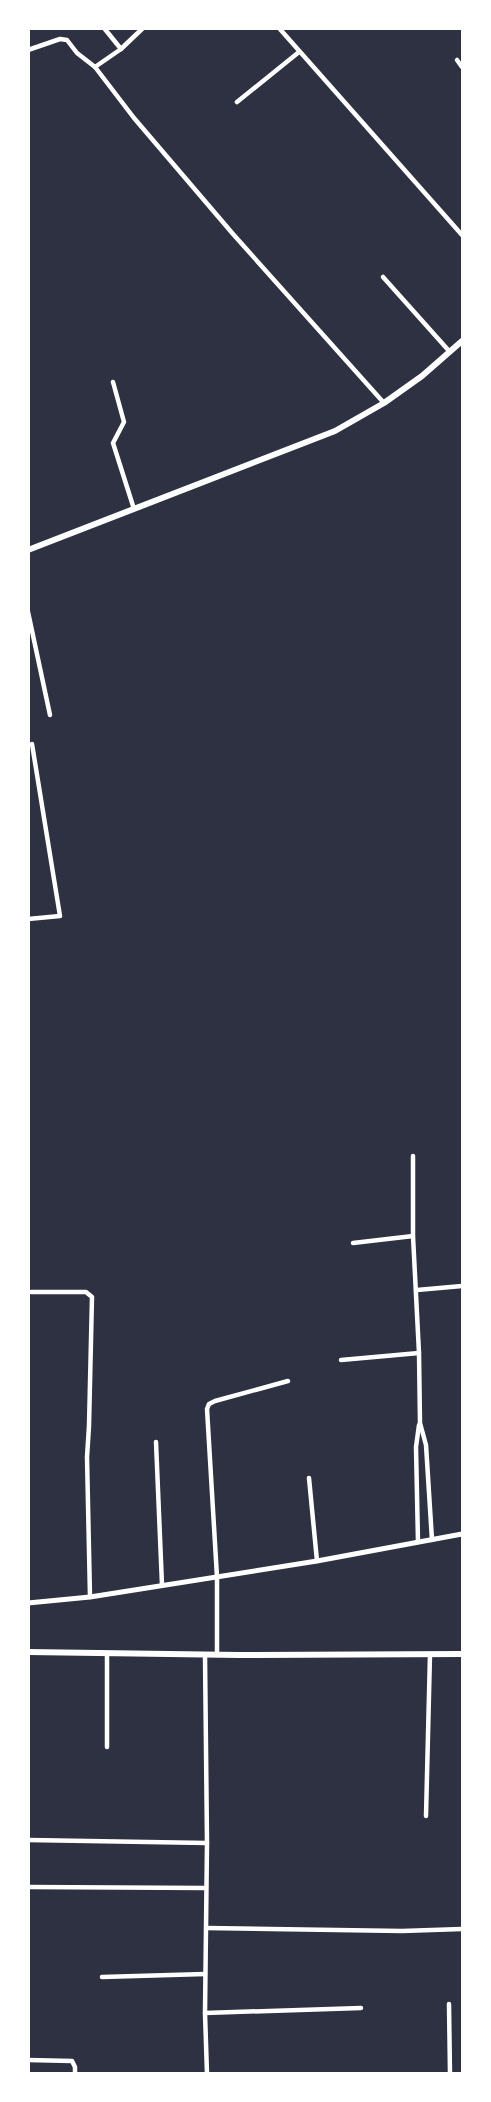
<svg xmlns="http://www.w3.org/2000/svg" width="491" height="2102" font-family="'Varela Round',sans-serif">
  <rect width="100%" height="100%" fill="#2d3142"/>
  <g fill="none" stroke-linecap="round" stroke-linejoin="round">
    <g stroke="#fff" stroke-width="4.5">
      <polyline points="104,28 121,49"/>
      <polyline points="279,28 462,235"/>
      <polyline points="28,50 60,39 67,40 77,53 95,67 134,118 233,234 384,403"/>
      <polyline points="457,60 462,67"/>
      <polyline points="95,67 121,49 143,28"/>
      <polyline points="237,102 299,52"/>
      <polyline points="383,277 450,352"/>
      <polyline points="113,382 124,422 113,443 134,509"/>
      <polyline points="28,612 50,715"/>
      <polyline points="28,919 60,916 32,744"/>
      <polyline points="413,1156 413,1236 419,1353 420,1423 426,1445 432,1540"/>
      <polyline points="353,1243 413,1236"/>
      <polyline points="417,1290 462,1286"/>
      <polyline points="31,1292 86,1292 92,1297 89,1426 87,1457 90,1597"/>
      <polyline points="341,1360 419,1353"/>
      <polyline points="156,1442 162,1585"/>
      <polyline points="309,1478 317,1561"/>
      <polyline points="418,1542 416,1447 419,1425"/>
      <polyline points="205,1655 207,1843 205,2013 207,2074"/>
      <polyline points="217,1655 217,1577 207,1409 209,1404 215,1401 288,1381"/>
      <polyline points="107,1747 107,1654"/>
      <polyline points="426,1816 430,1654"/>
      <polyline points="28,1840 207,1843"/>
      <polyline points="28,1887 206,1888"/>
      <polyline points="206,1928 402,1931 462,1929"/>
      <polyline points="102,1977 205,1974"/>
      <polyline points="449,2004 450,2074"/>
      <polyline points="205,2013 361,2008"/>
      <polyline points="28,2060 72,2061 75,2067 75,2074"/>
    </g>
    <polyline stroke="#fff" stroke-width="5" points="28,1603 90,1597 317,1561 462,1534"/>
    <g stroke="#fff" stroke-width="6">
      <polyline points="28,550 335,431 384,403 422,376 462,341"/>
      <polyline points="28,1652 239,1655 462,1654"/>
    </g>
  </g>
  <rect width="491" height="2102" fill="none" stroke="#ffffff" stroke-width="60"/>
</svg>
